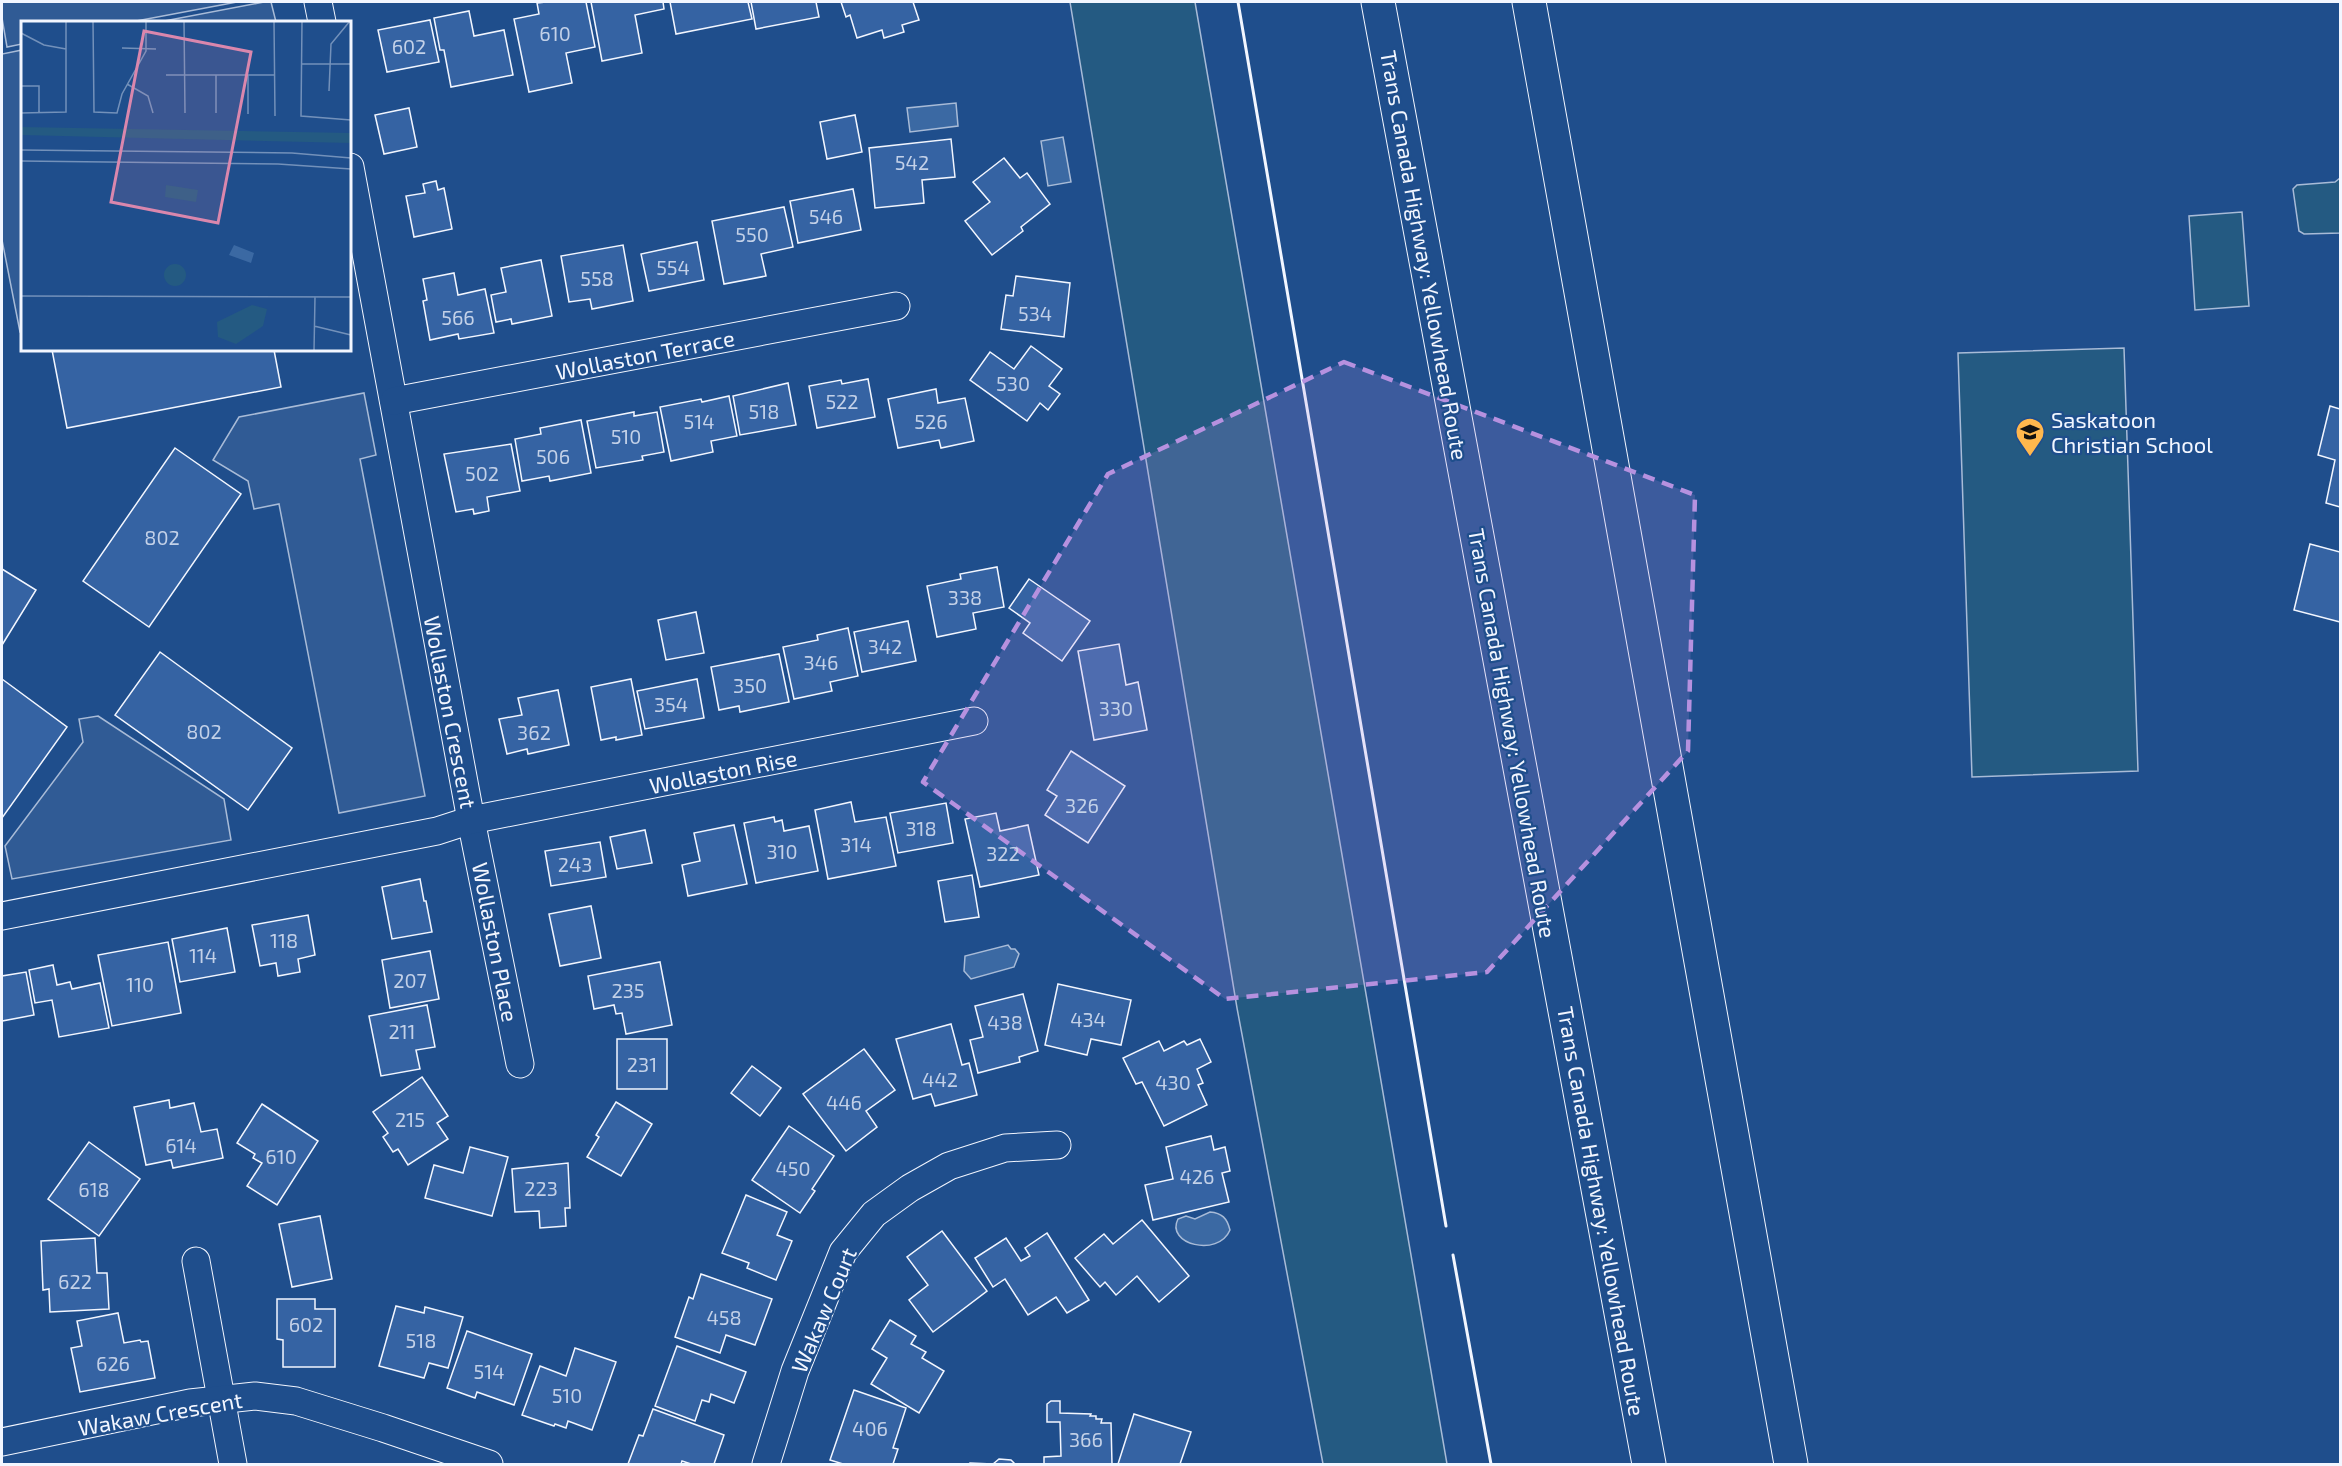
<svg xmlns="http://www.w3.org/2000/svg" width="2342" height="1466" font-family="'Exo 2',sans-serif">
  <rect width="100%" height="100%" fill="#1f4e8c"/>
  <g fill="#245a82" stroke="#a8bbd7" stroke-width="1.5">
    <polygon points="1070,2 1195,2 1447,1464 1323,1464 1237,1008"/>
    <polygon points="2340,178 2340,233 2304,234 2299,231 2293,189 2297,185 2335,182"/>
    <polygon points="2242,212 2249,306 2195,310 2189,216"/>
    <polygon points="2124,348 2138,771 1972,777 1958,353"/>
  </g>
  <g fill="#305b95" stroke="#a8bbd7" stroke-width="1.5">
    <polygon points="2,2 237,2 131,22 22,22 22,44 7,47 2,18"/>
    <polygon points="264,2 271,2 276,22 159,22"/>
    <polygon points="22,50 22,332 20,332 2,240 2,54"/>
    <polygon points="364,393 376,455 360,459 425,796 339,813 279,504 254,509 248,481 213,460 239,417"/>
    <polygon points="98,716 224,799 231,840 12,879 5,846 83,742 79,719"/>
  </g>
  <g fill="#3b69a3" stroke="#a8bbd7" stroke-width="1.5">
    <polygon points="956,103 958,126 910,132 907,108"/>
    <polygon points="1063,137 1071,182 1048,186 1041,141"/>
    <polygon points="1008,945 1011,949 1015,949 1019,954 1014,967 971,979 964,971 965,956"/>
    <path d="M1210,1212C1222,1213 1227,1218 1230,1230C1218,1258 1165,1244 1178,1219L1186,1216L1195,1219Z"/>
  </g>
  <g fill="#3563a3" stroke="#f2f6ff" stroke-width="1.5">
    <polygon points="546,2 586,2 595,47 566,53 572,83 529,92 514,19 539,14 537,3"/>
    <polygon points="591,2 663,2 664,9 635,15 642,53 602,61"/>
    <polygon points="670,2 748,2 752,19 676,34"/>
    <polygon points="751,2 816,2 819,17 756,29"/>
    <polygon points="841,2 913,2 919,20 902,25 904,32 884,38 882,30 857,38 850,15 846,17"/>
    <polygon points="469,11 474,36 504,30 513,75 451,87 444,50 440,50 434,18"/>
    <polygon points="430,20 439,62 387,72 378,30"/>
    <polygon points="409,108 417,147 384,154 375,115"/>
    <polygon points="855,115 862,152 827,159 820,122"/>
    <polygon points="951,139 955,177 922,180 924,203 875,208 869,148"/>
    <polygon points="1004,158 1020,178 1027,173 1050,204 1021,227 1023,231 992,255 965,221 990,202 973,182"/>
    <polygon points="436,181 438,190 444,188 452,229 414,237 406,196 425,193 423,184"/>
    <polygon points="853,189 861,230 798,243 790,201"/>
    <polygon points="784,207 793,247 761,254 766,276 724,284 712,221"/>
    <polygon points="697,242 704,280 649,291 641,254"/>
    <polygon points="623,245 633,301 592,309 590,299 569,302 561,256"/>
    <polygon points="541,260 552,316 512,324 511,319 496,322 491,295 506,292 501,268"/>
    <polygon points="454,273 458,295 485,289 494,333 459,339 458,334 430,340 423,301 427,300 423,279"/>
    <polygon points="1016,276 1070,283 1064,337 1001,329 1006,295 1013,296"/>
    <polygon points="1031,346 1062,369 1049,386 1060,394 1048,410 1040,403 1027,421 970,380 990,352 1014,369"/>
    <polygon points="52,350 274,350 281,387 67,428"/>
    <polygon points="868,379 875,417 817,428 809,386 841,380 842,384"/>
    <polygon points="788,383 796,425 740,435 733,396"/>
    <polygon points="936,389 938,403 965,398 974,441 941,448 939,440 898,448 888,399"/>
    <polygon points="729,396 737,436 711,441 713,452 671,461 660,407 701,399 702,402"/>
    <polygon points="2330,406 2340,409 2340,507 2326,503 2335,460 2318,455"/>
    <polygon points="634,412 634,416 657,412 664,452 642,456 643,460 596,468 587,421"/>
    <polygon points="581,420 591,473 550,481 549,476 522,481 515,439 541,434 540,428"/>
    <polygon points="511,444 520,491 487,497 489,511 474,514 473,509 456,512 444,454"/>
    <polygon points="175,448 241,494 149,627 83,581"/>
    <polygon points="2310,544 2340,552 2340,622 2294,610"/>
    <polygon points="997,567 1004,607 973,613 976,629 937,637 927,586 961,579 960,574"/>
    <polygon points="2,569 36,590 2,645"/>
    <polygon points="1029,579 1090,621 1062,661 1023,633 1030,623 1009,608"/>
    <polygon points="696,612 704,653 666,660 658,620"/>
    <polygon points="908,621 916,661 862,672 854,632"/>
    <polygon points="848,628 858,676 830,682 832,691 794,699 783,647 818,640 817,635"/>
    <polygon points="1119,644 1126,685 1138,682 1147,730 1094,740 1078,651"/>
    <polygon points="160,652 292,748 248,810 115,715"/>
    <polygon points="779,654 789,702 740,712 739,706 719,710 711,667"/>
    <polygon points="2,679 67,727 2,818"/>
    <polygon points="631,679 642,735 616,740 616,737 601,740 591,687"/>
    <polygon points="697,679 704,718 645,729 637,691"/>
    <polygon points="558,690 569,745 528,754 527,749 507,754 499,719 522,715 518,698"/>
    <polygon points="1071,751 1125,786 1088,843 1045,815 1057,796 1047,790"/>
    <polygon points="851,802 855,822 886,817 896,866 828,879 815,810"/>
    <polygon points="946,803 953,843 898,853 890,813"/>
    <polygon points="996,813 1000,831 1028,825 1039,875 980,887 965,819"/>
    <polygon points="774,817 775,822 782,820 784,831 809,826 818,871 756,883 744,823"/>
    <polygon points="734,825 747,884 688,896 682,865 700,861 694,833"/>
    <polygon points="645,830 652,863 617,869 610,837"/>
    <polygon points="600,842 606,877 551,886 545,851"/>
    <polygon points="972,875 979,917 945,922 938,881"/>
    <polygon points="420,879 424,901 426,901 432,932 392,939 382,887"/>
    <polygon points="591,906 601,958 560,966 549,914"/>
    <polygon points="308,915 315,955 298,959 300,972 278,976 276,963 260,966 252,925"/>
    <polygon points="227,928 235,972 180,982 172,939"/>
    <polygon points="168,942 181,1013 112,1026 98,955"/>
    <polygon points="430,951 439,999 390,1008 382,960"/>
    <polygon points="660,962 672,1025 626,1034 622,1013 616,1014 614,1005 594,1009 588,976"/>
    <polygon points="53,965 57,985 70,982 72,989 100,983 109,1028 59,1037 52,1000 35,1003 29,970"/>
    <polygon points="26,972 34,1015 2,1021 2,976"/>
    <polygon points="1058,984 1131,1000 1121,1045 1091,1039 1087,1055 1045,1045"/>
    <polygon points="1023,994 1038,1051 1019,1057 1020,1062 978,1073 970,1040 983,1037 975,1006"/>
    <polygon points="427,1005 435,1047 416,1050 420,1069 381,1076 369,1016"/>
    <polygon points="951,1024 962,1065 969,1063 977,1095 935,1106 931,1094 913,1099 896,1039"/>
    <rect x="617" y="1039" width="50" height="50"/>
    <polygon points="1200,1039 1211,1062 1197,1069 1203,1083 1198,1085 1207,1105 1164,1126 1142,1082 1136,1084 1123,1058 1159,1041 1164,1051 1184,1041 1187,1045"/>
    <polygon points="864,1049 895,1090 866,1111 877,1127 846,1151 803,1094"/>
    <polygon points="752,1066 781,1088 760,1116 731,1093"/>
    <polygon points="422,1077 448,1116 437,1123 448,1139 408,1165 398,1149 393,1152 383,1137 388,1133 373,1112"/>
    <polygon points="169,1100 170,1108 194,1103 201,1132 217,1129 223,1158 173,1168 171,1160 146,1165 134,1107"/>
    <polygon points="616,1102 652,1124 621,1176 587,1157 599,1137 596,1135"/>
    <polygon points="262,1104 318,1141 277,1205 247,1186 262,1163 253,1158 255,1154 237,1143"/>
    <polygon points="789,1126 834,1156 812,1189 815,1191 800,1213 752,1180"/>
    <polygon points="1211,1136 1214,1150 1225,1147 1230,1171 1222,1173 1229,1202 1153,1220 1145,1185 1173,1179 1166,1147"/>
    <polygon points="89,1142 140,1179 99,1236 48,1199"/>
    <polygon points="470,1147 508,1157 492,1216 425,1198 434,1165 463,1173"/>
    <polygon points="568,1163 570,1208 565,1208 566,1226 540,1228 539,1211 515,1212 512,1169"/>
    <polygon points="746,1195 787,1212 777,1235 792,1241 776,1280 747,1268 749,1263 722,1253"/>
    <polygon points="320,1216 332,1279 292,1287 279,1224"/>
    <polygon points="1142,1220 1189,1276 1159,1302 1137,1276 1116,1295 1105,1282 1100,1287 1075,1258 1104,1234 1113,1244"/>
    <polygon points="942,1231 987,1291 933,1332 909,1300 928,1285 907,1257"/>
    <polygon points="1047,1233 1089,1300 1067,1313 1056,1297 1028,1315 1005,1279 993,1287 975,1258 1006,1238 1021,1261 1030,1256 1025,1248"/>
    <polygon points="95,1238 97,1273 107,1273 109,1309 50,1312 49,1289 43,1290 41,1241"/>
    <polygon points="701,1274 772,1299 755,1345 726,1335 720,1353 675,1337 689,1297 693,1299"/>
    <polygon points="277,1299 315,1299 315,1309 335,1309 335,1367 283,1367 283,1340 277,1339"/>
    <polygon points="396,1306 424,1313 425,1307 463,1317 448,1368 429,1363 424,1378 379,1366"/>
    <polygon points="118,1313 124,1343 140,1340 141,1342 148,1341 155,1378 80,1392 71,1348 82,1346 77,1321"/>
    <polygon points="890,1320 916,1336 911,1344 926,1352 922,1358 944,1371 919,1413 871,1384 887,1358 872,1349"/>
    <polygon points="467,1331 532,1354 514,1405 477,1392 475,1398 447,1388"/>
    <polygon points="677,1346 746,1372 734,1403 711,1394 709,1402 702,1400 695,1421 655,1406"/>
    <polygon points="575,1348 616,1362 592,1430 568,1421 566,1428 555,1424 554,1426 522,1415 540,1366 566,1376"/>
    <polygon points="854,1390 906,1408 893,1448 898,1449 893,1464 843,1464 830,1460"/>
    <polygon points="1051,1401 1060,1401 1060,1413 1091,1414 1090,1416 1096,1416 1096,1419 1102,1419 1101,1423 1111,1423 1112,1464 1044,1464 1044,1457 1061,1456 1060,1422 1047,1422 1047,1404"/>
    <polygon points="653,1409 724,1435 714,1464 691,1464 682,1461 681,1464 628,1464 639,1435 643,1436"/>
    <polygon points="1134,1414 1191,1432 1180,1464 1118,1464"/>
    <polygon points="999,1459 1011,1460 1015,1464 970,1464 970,1463 993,1464"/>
  </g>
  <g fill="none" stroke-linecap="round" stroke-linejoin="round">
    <g stroke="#f2f6ff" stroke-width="29">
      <g id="street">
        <polyline points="318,2 322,22"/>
        <polyline points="350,167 471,820 520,1064"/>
        <polyline points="394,401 896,306"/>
        <polyline points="2,916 437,831 471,820 974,721"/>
        <polyline points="196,1261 233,1464"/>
        <polyline points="2,1442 190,1403 255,1396 296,1401 383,1428 489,1464"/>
        <polyline points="766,1464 795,1371 843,1252 874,1214 910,1188 949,1166 1005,1148 1057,1145"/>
      </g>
    </g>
    <g stroke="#f2f6ff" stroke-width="35">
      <g id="highway">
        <polyline points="1378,2 1649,1464"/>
        <polyline points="1529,2 1791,1464"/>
      </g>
    </g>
    <use href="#street" stroke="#1f4e8c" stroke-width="27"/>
    <use href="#highway" stroke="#1f4e8c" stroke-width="33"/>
    <g stroke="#f2f6ff" stroke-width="3">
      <polyline points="1238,2 1446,1226"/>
      <polyline points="1453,1255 1491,1464"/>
    </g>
  </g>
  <path fill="#b691df" fill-opacity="0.2" stroke="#b691df" stroke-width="4.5" stroke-dasharray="12 8" stroke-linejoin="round" d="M1344,362L1695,495L1688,751L1487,972L1225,999L923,782L1108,474Z"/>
  <defs>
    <g id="school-pin" transform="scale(1.5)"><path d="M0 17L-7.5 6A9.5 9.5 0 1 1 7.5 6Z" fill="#ffb74d" stroke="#1f4e8c"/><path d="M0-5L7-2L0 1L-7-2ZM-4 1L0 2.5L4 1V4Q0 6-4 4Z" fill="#111"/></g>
  </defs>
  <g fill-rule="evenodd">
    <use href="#school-pin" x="2030" y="432"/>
  </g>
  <g text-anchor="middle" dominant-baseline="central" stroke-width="4.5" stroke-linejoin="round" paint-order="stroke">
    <g font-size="20" fill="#c3d1e8">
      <text x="555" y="33">610</text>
      <text x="409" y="46">602</text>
      <text x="912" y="162">542</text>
      <text x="826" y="216">546</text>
      <text x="752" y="234">550</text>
      <text x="673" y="267">554</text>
      <text x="597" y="278">558</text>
      <text x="1035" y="313">534</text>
      <text x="458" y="317">566</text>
      <text x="1013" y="383">530</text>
      <text x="842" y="401">522</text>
      <text x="764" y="411">518</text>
      <text x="699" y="421">514</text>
      <text x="931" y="421">526</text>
      <text x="626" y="436">510</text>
      <text x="553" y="456">506</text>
      <text x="482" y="473">502</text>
      <text x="162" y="537">802</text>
      <text x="965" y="597">338</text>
      <text x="885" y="646">342</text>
      <text x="821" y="662">346</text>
      <text x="750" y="685">350</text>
      <text x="671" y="704">354</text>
      <text x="1116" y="708">330</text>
      <text x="204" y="731">802</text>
      <text x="534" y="732">362</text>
      <text x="1082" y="805">326</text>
      <text x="921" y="828">318</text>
      <text x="856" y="844">314</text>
      <text x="782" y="851">310</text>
      <text x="1003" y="853">322</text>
      <text x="575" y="864">243</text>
      <text x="284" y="940">118</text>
      <text x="203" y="955">114</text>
      <text x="410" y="980">207</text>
      <text x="140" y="984">110</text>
      <text x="628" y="990">235</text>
      <text x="1088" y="1019">434</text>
      <text x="1005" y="1022">438</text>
      <text x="402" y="1031">211</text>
      <text x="642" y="1064">231</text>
      <text x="940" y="1079">442</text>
      <text x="1173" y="1082">430</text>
      <text x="844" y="1102">446</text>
      <text x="410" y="1119">215</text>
      <text x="181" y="1145">614</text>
      <text x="281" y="1156">610</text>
      <text x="793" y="1168">450</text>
      <text x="1197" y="1176">426</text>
      <text x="541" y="1188">223</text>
      <text x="94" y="1189">618</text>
      <text x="75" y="1281">622</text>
      <text x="724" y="1317">458</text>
      <text x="306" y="1324">602</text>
      <text x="421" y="1340">518</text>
      <text x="113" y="1363">626</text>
      <text x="489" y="1371">514</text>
      <text x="567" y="1395">510</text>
      <text x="870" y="1428">406</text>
      <text x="1086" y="1439">366</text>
    </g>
    <g font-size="22" fill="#f2f6ff" stroke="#1f4e8c">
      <text transform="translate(1425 255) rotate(80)">Trans Canada Highway: Yellowhead Route</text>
      <text transform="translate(645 354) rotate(-11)">Wollaston Terrace</text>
      <text transform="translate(451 712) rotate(79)">Wollaston Crescent</text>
      <text transform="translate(1513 733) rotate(80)">Trans Canada Highway: Yellowhead Route</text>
      <text transform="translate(723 771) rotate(-11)">Wollaston Rise</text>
      <text transform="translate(496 942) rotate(79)">Wollaston Place</text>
      <text transform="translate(1602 1211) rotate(80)">Trans Canada Highway: Yellowhead Route</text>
      <text transform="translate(823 1310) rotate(-67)">Wakaw Court</text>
      <text transform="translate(160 1413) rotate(-10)">Wakaw Crescent</text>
    </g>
    <g font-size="22" fill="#f2f6ff" stroke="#1f4e8c" text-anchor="start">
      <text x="2051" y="419">Saskatoon<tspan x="2051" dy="25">Christian School</tspan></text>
    </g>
  </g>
  <g transform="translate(21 21)">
    <rect width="330" height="330" fill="#1f4e8c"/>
    <path d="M0,106L330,112V122L0,114ZM145,164L177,169L175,181L144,176ZM143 254a11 11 0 1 1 22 0a11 11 0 1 1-22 0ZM231,284L246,288L242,305L215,323L197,316L196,301Z" fill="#245a82"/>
    <path d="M213,224L233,232L230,242L208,234Z" fill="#3b69a3"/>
    <path fill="none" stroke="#7391ba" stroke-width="1.5" d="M46,0H129M72,0L73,91L96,92L101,73L125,30V0M163,0L164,92M253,0L254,95M281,0L280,95L330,99M0,12L23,24L45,28M101,27L135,28M281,43H330M145,54H254M227,54V93M106,63L127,75L132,92M0,65H18V92M308,70L310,23L329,0M0,92L45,91V0M195,92V54M0,129L271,132L330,137M0,140L257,143L330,148M0,275L330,276M293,305L330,314M293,330L294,276"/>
    <path fill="#da87ad" fill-opacity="0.15" stroke="#da87ad" stroke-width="3" d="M123,10L230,31L197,202L90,181Z"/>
    <rect width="330" height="330" fill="none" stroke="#f2f6ff" stroke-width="3"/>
  </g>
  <rect width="2342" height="1466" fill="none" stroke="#f2f6ff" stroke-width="6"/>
</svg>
